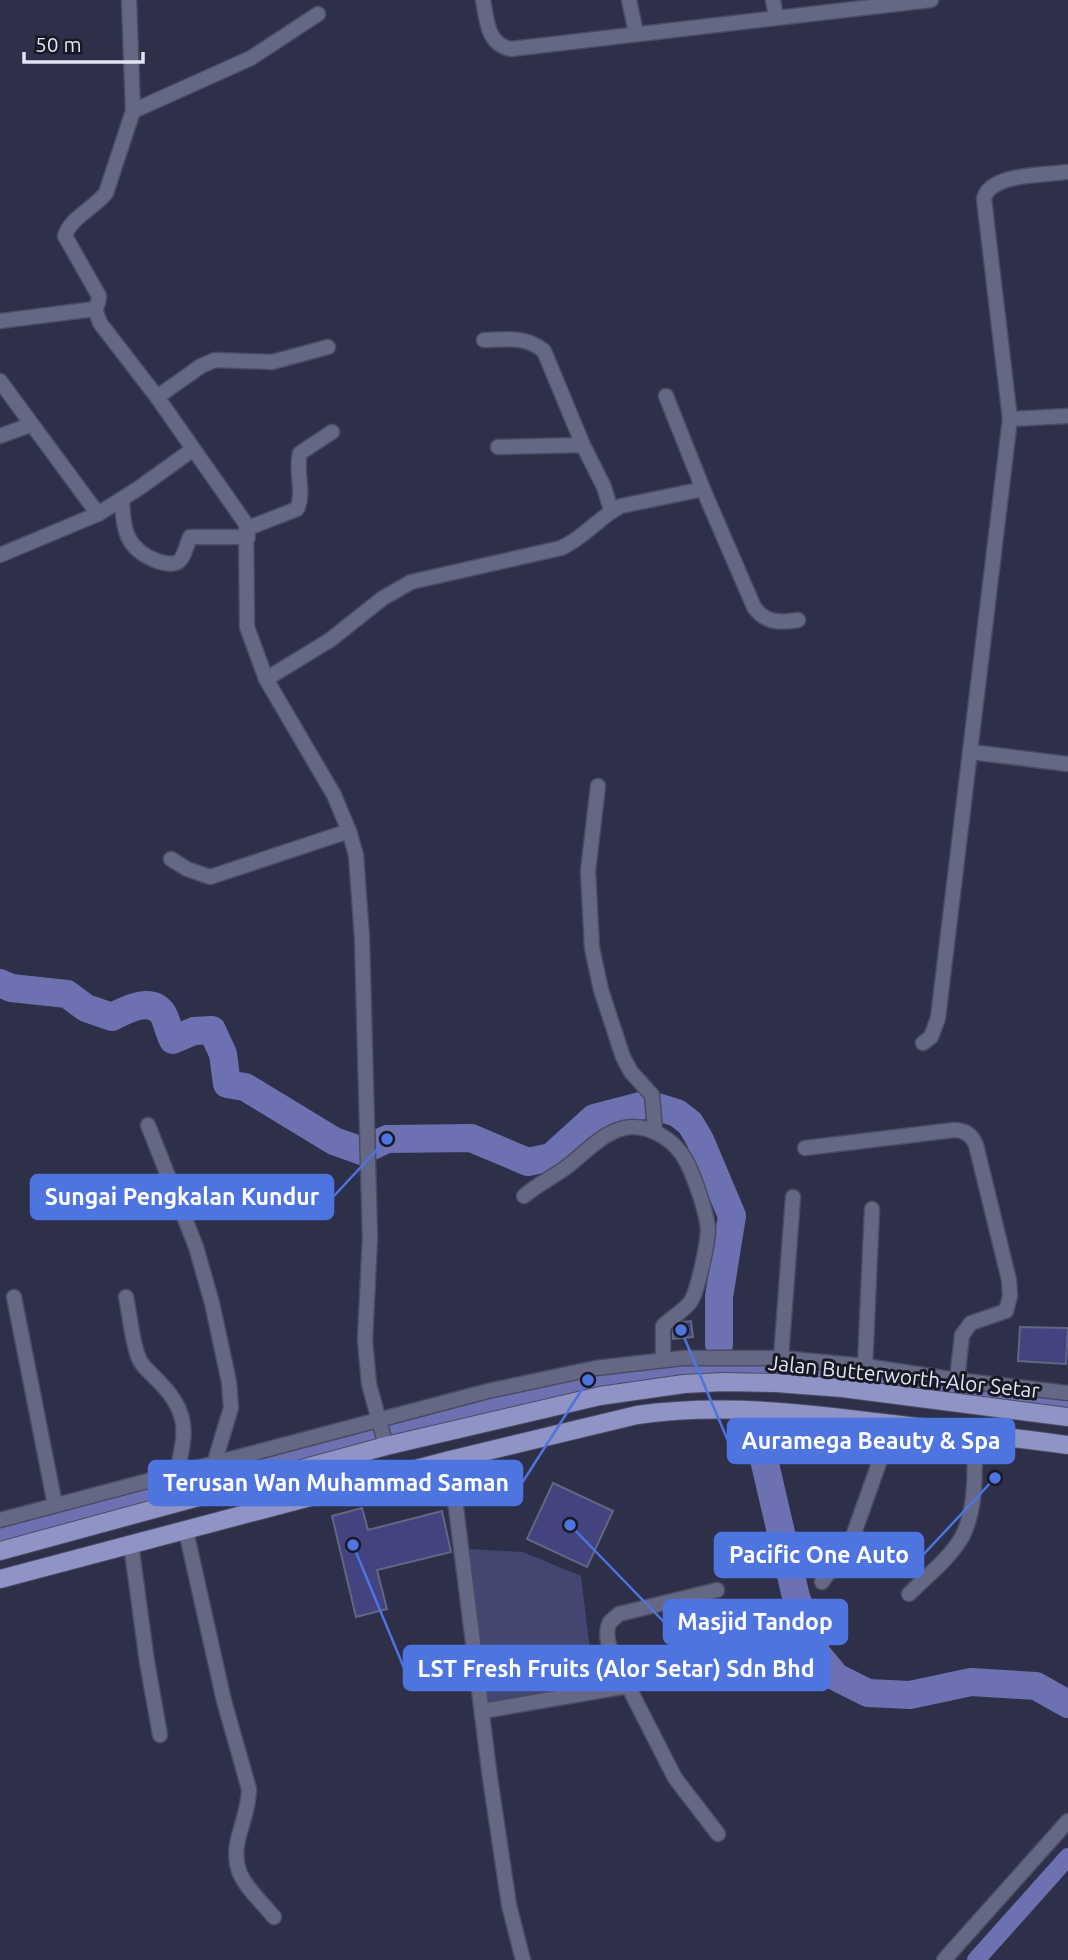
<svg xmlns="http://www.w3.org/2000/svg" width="1068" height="1960" font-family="Ubuntu,sans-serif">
  <rect width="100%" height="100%" fill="#2e2f49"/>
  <polygon fill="#444672" points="466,1549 523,1552 581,1576 594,1683 485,1703"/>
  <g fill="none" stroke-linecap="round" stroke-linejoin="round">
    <g stroke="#6d71b1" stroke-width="18">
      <path d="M0,1536L588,1380C654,1372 722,1365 789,1371C882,1378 975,1394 1068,1406"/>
      <polyline points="976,1960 1068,1857"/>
    </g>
    <g stroke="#6d71b1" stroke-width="28">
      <path d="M0,983L11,988L67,994L86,1008L112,1017C126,1010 151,996 163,1014C167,1021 169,1033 173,1040L194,1031L212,1030L223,1054L227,1084L245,1087L334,1141L362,1151L387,1139L471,1138L528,1162L551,1157L594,1118L648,1104L677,1113L690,1123L700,1140L732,1216L719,1297V1344"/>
      <polyline points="756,1425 796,1597 817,1654 836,1677 868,1693 910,1695 971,1682 1036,1686 1068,1704"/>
    </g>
  </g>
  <g fill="#42437f" stroke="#636683" stroke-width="2">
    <polygon points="691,1321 693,1337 673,1339 673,1330 683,1322"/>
    <polygon points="1020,1327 1068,1328 1066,1364 1018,1361"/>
    <polygon points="553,1483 613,1511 587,1567 527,1539"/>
    <polygon points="362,1508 368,1530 442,1511 451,1552 377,1570 387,1609 356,1617 332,1516"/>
  </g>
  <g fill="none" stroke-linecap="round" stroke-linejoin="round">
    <g stroke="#4b4c62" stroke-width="17">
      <g id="street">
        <path d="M129,0L133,111L106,193C94,208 70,218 65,236L99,296L98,303L95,309L100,323L157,397L246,524L247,627L266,679L334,795L349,831L356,855L362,938L370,1237L365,1340L369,1384L386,1446"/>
        <path d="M483,0C487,21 487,44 511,49L931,0"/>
        <polyline points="629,0 636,33"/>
        <polyline points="773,0 776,17"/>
        <polyline points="133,111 251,58 318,14"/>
        <polyline points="0,321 95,309"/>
        <path d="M484,340C506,339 526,336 544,351L583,445L604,487L611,510"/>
        <polyline points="0,381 98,514"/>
        <path d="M666,396L703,489L754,607C765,623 780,623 798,620"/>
        <polyline points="157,397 201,366 215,360 272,362 328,347"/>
        <polyline points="1010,419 1068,416"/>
        <polyline points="0,436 30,425"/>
        <polyline points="498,447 583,445"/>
        <path d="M122,500C123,530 126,549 157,561C163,563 173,565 178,562C184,558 187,544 190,537H248"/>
        <path d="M248,528L297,509C305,492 295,472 300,453L332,432"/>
        <polyline points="0,555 98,514 139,488 192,450"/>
        <path d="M266,679L330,640L383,598L411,582L561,548C584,538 599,517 621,506L703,489"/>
        <polyline points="971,752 1068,764"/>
        <polyline points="598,786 588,871 592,948 601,990 623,1057 631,1072 652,1095 655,1130"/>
        <polyline points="171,859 187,869 210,877 349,831"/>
        <path d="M923,1043L931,1037L938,1018L1010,419L984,199C989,173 1046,175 1068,172"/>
        <polyline points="148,1125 196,1247 212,1303 229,1382 231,1408 214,1464"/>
        <path d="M805,1148L954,1130C965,1130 972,1135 976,1145L1009,1280L1010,1296L1006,1311L971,1323L962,1335L957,1380"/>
        <path d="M524,1196C537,1185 551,1178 564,1169C585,1154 604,1129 631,1127C650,1126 671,1139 681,1153C691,1165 707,1213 708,1229C708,1242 698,1290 691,1301C685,1310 671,1318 663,1326V1360"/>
        <polyline points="14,1297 55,1505"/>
        <path d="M126,1297C130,1315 132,1345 140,1361C145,1369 155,1377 162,1385C190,1414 186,1437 176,1474"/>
        <polyline points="781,1358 793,1197"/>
        <polyline points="865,1366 872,1209"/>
        <polyline points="450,1460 490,1778 509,1905 523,1960"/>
        <polyline points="0,1520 488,1391 596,1368 683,1358 781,1358 865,1366 957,1380 1068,1393"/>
        <path d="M186,1531L224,1701L249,1789C249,1804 244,1818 240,1832C227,1874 249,1887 274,1917"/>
        <polyline points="131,1544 147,1662 160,1735"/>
        <polyline points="822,1582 843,1553 853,1536 893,1424"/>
        <path d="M909,1594C926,1577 950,1558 962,1537C978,1506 974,1467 975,1433"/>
        <path d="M628,1686C620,1672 600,1639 610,1622C611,1621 619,1614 619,1614L717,1590"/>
        <polyline points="483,1711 628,1686 675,1778 718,1834"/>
        <polyline points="944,1960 1068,1821"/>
      </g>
    </g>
    <g stroke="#4b4c62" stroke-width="20">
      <g id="primary">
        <polyline points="0,1551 386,1446 600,1396 684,1384 723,1382 776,1383 842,1388 1068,1417"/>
        <path d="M0,1579L450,1460L637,1415C723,1403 806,1413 892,1424C951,1431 1010,1437 1068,1445"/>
      </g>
    </g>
    <use href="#street" stroke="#656885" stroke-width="14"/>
    <use href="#primary" stroke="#8f93c6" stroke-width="18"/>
  </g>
  <g text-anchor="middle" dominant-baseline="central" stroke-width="6" stroke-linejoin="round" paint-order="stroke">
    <g font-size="21" fill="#e1e4f5" stroke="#181925">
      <text transform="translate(904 1376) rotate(6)">Jalan Butterworth-Alor Setar</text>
    </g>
  </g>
  <path fill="none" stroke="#4e74df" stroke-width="2.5" d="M387 1139L333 1197M681 1330L728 1441M588 1380L522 1483M995 1478L923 1555M570 1525L664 1622M353 1545L404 1668"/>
  <g fill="#4e74df" stroke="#181925" stroke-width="2.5">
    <circle cx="387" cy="1139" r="7"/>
    <circle cx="681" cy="1330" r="7"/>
    <circle cx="588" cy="1380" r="7"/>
    <circle cx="995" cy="1478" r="7"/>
    <circle cx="570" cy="1525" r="7"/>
    <circle cx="353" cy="1545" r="7"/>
  </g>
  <g fill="#4e74df" stroke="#4e74df" stroke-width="2.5">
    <rect x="31" y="1175" width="302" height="44" rx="7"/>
    <rect x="728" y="1419" width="286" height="44" rx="7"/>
    <rect x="149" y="1461" width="373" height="44" rx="7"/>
    <rect x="715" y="1533" width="208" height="44" rx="7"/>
    <rect x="664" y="1600" width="183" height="44" rx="7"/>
    <rect x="404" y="1646" width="425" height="44" rx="7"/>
  </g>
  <g font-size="23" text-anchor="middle" font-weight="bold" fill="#fff">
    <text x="182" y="1205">Sungai Pengkalan Kundur</text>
    <text x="871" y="1449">Auramega Beauty &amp; Spa</text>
    <text x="336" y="1491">Terusan Wan Muhammad Saman</text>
    <text x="819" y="1563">Pacific One Auto</text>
    <text x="755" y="1630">Masjid Tandop</text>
    <text x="616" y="1677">LST Fresh Fruits (Alor Setar) Sdn Bhd</text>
  </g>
  <path d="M24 52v10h119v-10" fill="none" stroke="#e1e4f5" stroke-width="3.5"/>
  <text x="35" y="52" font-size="21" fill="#e1e4f5" stroke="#181925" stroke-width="5" paint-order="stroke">50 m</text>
</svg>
